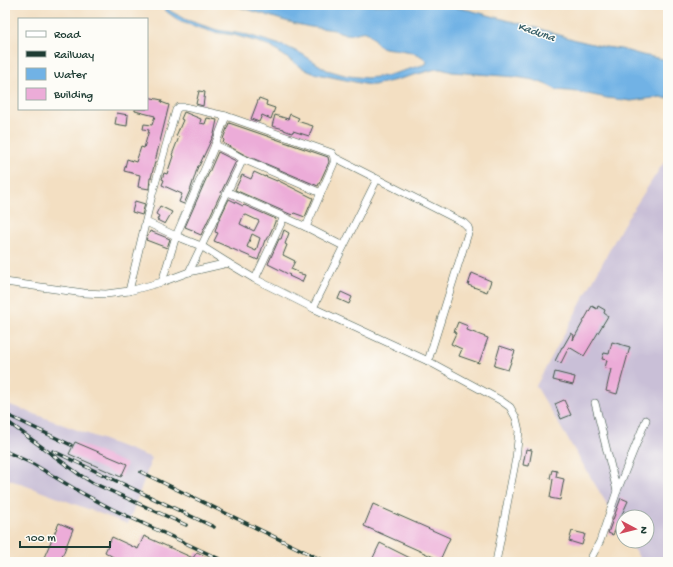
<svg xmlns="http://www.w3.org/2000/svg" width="673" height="567" font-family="'Gochi Hand',sans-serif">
  <rect width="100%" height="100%" fill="#fdfcf7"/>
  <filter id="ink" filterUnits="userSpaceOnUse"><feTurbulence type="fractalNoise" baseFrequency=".025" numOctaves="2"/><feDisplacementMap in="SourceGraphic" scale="8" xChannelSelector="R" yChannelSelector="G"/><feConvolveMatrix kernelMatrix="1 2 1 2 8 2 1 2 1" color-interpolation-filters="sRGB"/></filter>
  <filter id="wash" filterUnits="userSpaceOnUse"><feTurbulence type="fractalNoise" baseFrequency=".012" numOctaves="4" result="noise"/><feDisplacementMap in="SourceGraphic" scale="16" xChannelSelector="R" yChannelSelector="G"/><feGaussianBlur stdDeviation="0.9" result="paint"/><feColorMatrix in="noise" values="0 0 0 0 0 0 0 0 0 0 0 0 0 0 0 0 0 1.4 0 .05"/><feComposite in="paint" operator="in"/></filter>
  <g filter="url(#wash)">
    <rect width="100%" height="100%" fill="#f3dfc2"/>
    <g fill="#c9bfd7">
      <polygon points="668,156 668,562 642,562 629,541 647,541 647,517 623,517 623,531 536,386 623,225"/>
      <polygon points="5,403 152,458 128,524 5,478"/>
    </g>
    <path fill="#71b2e5" stroke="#48788c" d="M160,5H162L172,12L187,20L217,30L248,35L287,47L302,54L327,70L348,76L367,78L385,76L396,73L426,64L427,61C418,50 396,50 384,48C375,46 374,35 366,32C361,30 353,36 346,34C342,33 338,31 334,30C323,28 312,28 301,25C288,22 275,18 263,14C252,11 241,7 230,5H442L469,10L540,29L576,40L605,47L621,49L642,55L668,60V99L661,97L631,101L607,98L578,92L557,90L547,85L534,80L516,77L452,72L441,69H436L392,81L374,85H369L313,73L308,71L299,66L268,45L255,41L234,35L213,32L181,22L167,12Z"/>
    <g id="blocks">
      <g fill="#ecacd8" fill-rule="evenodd">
        <polygon points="199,91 205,92 203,106 196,104"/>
        <polygon points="147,97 162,100 161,102 169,105 151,178 150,178 149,189 138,187 140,175 124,171 127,159 136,162 141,147 144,148 149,130 143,129 144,124 152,125 155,116 135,111 135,109 147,109"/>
        <polygon points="259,98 267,101 266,105 275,108 271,119 262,115 259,122 251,119"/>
        <polygon points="184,112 201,119 200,123 205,124 207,118 217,120 214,134 199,166 198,166 191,188 184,204 179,202 182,194 162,185 164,180 162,179 164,173 167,174 173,156 172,155 179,137 176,136 183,120 181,119"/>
        <polygon points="117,113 128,115 127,126 115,124"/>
        <polygon points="290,114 299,118 297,121 313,126 309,136 293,131 292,133 284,130 284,129 272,126 275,115 288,119"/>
        <polygon points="229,123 328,157 329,162 318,186 245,155 223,143 224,140 223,139"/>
        <polygon points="218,152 236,161 201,235 194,232 195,231 185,227"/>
        <polygon points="254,172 265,177 265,176 277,181 277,180 313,198 305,217 294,213 292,215 235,190 242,175 251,179"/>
        <path d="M229,199L243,206L244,205L276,219L273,227L267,240H265L258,260L214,241L218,233L215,232L218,222ZM244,214L259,221L254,231L240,224ZM252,234L260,238L256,251L247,247Z"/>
        <polygon points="135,201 145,204 142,215 132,212"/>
        <polygon points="160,206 172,212 165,224 157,220 159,216 156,214"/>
        <polygon points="284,230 289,233 285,244 287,245 283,255 295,261 291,269 298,272 297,273 305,275 302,282 289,276 290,275 268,264 279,239 281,239"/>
        <polygon points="150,231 170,239 167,248 146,240"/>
        <polygon points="472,273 491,281 487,292 468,285"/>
        <polygon points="341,292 352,297 349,304 338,299"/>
        <polygon points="592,306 597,309 598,306 605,310 604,313 608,316 584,356 569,347 561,363 555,361 562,347 563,347 571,333 574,335 573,340"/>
        <polygon points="458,322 468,326 467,330 488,338 479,363 459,356 462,349 451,344 456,333 454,332"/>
        <polygon points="612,342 630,347 617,394 606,391 611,369 605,368 607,360 602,359 604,353 609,354"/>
        <polygon points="500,346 515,351 508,370 494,366"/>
        <polygon points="555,372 575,377 573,385 553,380"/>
        <polygon points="564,400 571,415 561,419 555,404"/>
        <polygon points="75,442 127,464 121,477 69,454"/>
        <polygon points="526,449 532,450 529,466 523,465"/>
        <polygon points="552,470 557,471 556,477 564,479 560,500 550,498 553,479 550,478"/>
        <polygon points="621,498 628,501 613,535 608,533"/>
        <polygon points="373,504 450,538 440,560 364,526"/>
        <polygon points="59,523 73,529 60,562 42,562"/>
        <polygon points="572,531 585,534 582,545 569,541"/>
        <polygon points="144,536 193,558 197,552 217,562 126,562 113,557 105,552 112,537 138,549"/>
        <polygon points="380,543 418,562 371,562"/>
      </g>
    </g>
  </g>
  <g filter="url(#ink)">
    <use href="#blocks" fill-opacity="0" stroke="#3f5549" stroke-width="1"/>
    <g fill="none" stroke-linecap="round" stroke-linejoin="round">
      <g stroke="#3f5549" stroke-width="8">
        <g id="street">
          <polyline points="215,145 236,155 243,159 321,193"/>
          <polyline points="228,192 306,227 343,246"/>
          <polyline points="146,222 176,236 201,246 228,263"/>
          <polyline points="306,227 334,163 334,157"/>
          <polyline points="189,272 243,159"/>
          <polyline points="255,279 284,217"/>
          <polyline points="5,282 84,293 106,294 129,291 162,282 189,272 228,263 255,279 313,308 428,361 500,400 510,407 516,418 519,431 516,458 496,562"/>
          <polyline points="162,282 176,236 215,145 226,116"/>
          <polyline points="129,291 152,195 176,110 179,107 185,107 226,116 332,153 334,157 464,223 468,227 469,230 428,361"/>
          <polyline points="313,308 377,179"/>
          <polyline points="595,403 617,491"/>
          <polyline points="589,562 600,541 617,491 646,420"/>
        </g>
      </g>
      <use href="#street" stroke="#fff" stroke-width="7"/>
      <g stroke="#1f3d34" stroke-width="3.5">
        <g id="rail">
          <polyline points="5,414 71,445"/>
          <polyline points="5,420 80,475 93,483 186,525"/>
          <polyline points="5,451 33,464 80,492 112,509 226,562"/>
          <polyline points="53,451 214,527"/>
          <polyline points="141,472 326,562"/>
        </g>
      </g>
      <use href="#rail" stroke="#fdfcf7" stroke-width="2" stroke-dasharray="6" stroke-linecap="butt"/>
    </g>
  </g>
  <g text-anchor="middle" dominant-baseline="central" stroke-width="3" stroke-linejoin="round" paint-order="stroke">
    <g font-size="12" font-style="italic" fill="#386069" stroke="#fdfcf7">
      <text transform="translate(536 33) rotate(19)">Kaduna</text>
    </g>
  </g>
  <rect width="673" height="567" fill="none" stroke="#fdfcf7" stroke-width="20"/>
  <rect x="18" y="18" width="130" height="92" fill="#fdfcf7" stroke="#a4b0a9"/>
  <rect x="26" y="31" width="20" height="6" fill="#ffffff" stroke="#a4b0a9"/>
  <text x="54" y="38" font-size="12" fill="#1f3d34">Road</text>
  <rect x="26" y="51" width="20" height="6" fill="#1f3d34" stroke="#a4b0a9"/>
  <text x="54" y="58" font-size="12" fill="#1f3d34">Railway</text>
  <rect x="26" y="68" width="20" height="12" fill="#71b2e5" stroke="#a4b0a9"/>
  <text x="54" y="78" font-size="12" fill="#1f3d34">Water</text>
  <rect x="26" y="88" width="20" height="12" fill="#ecacd8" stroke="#a4b0a9"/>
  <text x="54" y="98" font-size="12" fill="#1f3d34">Building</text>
  <g transform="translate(635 529) rotate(97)"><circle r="19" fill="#fdfcf7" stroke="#a4b0a9"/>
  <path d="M0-3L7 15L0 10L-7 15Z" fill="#d1495b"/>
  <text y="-6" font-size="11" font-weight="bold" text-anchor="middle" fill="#1f3d34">N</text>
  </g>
  <path d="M20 541v6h90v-6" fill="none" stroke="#1f3d34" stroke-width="2"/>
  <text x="26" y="541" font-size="12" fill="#1f3d34" stroke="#fdfcf7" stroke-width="3" paint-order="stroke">100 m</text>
</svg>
